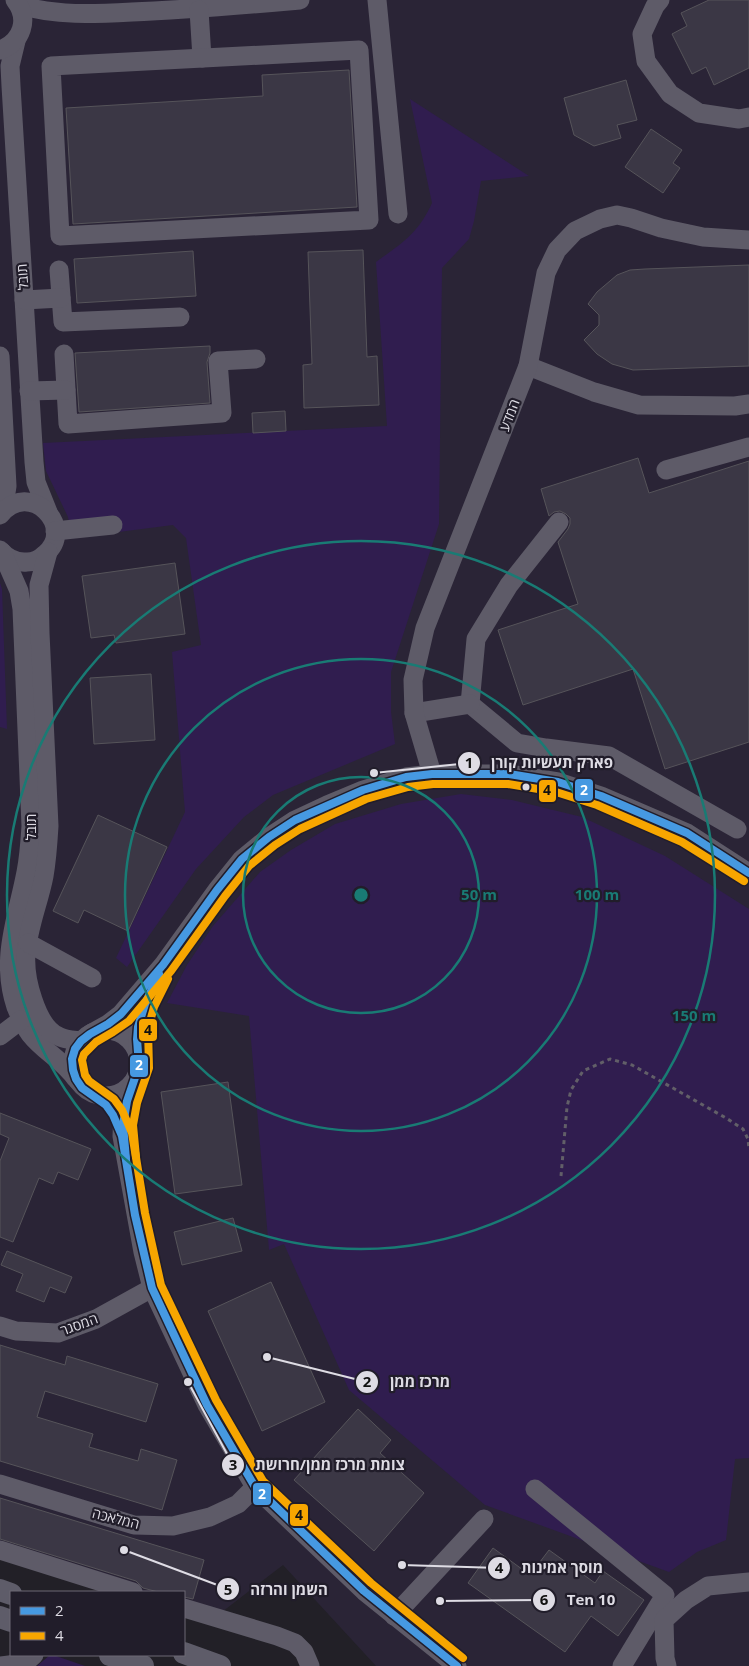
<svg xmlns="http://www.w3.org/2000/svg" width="749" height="1666" font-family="'Open Sans',Heebo,sans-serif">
  <rect width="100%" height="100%" fill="#222027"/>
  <polygon fill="#2a2436" points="0,0 749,0 749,1666 376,1666 283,1565 218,1615 184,1605 184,1592 145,1592 0,1546"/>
  <g fill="#301d4f">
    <path d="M410,99L529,176L481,181L474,221L469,239L442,268L439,524L391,672V712L395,744L273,795L244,817L196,869L127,967L116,958L185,812L172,652L201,645L186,538L173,525L72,538L68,517L46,471L43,443L387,426L376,262C402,243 418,234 432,203Z"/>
    <polygon points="0,583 2,589 7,729 0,727"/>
    <polygon points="461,794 512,800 582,817 665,856 749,909 749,1458 735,1459 726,1540 697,1552 669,1572 485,1505 349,1390 284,1244 269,1250 249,1016 167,1003 187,965 213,926 260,872 291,850 335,824 401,804"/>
    <polygon points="50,1655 53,1655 85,1666 37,1666"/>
  </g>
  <g fill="#3b3745" stroke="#56545a">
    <polygon points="709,0 749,0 749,68 714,85 706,67 692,74 672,34 687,26 681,13"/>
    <polygon points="349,70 357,207 73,224 66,108 263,96 262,75"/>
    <polygon points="626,80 637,120 617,125 621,138 594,146 574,135 564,98"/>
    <polygon points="651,129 682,150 673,163 680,168 663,193 625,167"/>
    <polygon points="363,250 367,357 377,356 379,405 304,408 303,365 312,364 308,252"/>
    <polygon points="193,251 196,296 77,303 74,259"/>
    <polygon points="749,265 749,366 633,370 612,364 597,354 584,340 599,325 599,315 588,304 597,292 617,275 630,270 645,269"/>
    <polygon points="210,346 210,353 207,362 210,403 79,412 75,353"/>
    <polygon points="285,411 286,431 253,433 252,413"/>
    <polygon points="638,458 649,493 749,461 749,742 665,769 633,669 523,705 498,630 578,604 558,542 568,529 570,524 570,518 566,514 560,511 554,512 549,516 541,489"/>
    <polygon points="175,563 185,634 116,643 114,635 91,638 82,576"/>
    <polygon points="151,674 155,740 94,744 90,678"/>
    <polygon points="98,815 167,847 128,931 84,910 78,923 53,911"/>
    <polygon points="228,1082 242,1185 175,1194 161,1092"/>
    <polygon points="0,1113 91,1149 78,1180 58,1172 53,1184 39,1178 13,1242 0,1237 0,1161 9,1138 0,1134"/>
    <polygon points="233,1218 242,1251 182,1265 174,1232"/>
    <polygon points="7,1251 72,1277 65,1293 50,1287 44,1302 16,1291 23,1274 1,1265"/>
    <polygon points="271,1282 325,1402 262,1431 208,1311"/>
    <polygon points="0,1345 65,1365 67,1356 158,1384 146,1422 45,1391 37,1417 93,1434 89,1447 138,1461 141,1449 177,1460 162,1510 0,1461"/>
    <polygon points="358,1409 391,1440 380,1453 424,1493 374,1551 294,1480"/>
    <polygon points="0,1498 204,1560 193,1599 184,1597 184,1592 158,1592 143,1588 136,1581 0,1539"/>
    <polygon points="493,1548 530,1575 549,1550 595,1583 603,1571 644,1600 618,1636 591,1616 565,1652 468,1583"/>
  </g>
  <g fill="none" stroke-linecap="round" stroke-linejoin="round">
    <polyline stroke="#625f68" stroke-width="3" stroke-dasharray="4 4" stroke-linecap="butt" points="561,1176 567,1107 571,1090 583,1071 610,1059 632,1065 726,1118 743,1129 748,1139 749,1149"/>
    <g stroke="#5e5b68" stroke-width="19">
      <polyline points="377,0 398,214"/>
      <polyline points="660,0 655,6 642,34 646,61 670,94 699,113 739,119 749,117"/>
      <path d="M19,5C56,16 94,14 132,12C188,10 244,5 300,0"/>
      <polyline points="199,10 202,58"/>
      <polyline points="16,41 10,66 11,86 34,462 36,482 48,512"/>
      <path d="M0,50C22,42 30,19 15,0"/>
      <polygon points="359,50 369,220 60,236 51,66"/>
      <polyline points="59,270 63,322 180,317"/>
      <polyline points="24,300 61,298"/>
      <polyline points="64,354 68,424 222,413 218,361 256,359"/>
      <polyline points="0,356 7,486 5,499 0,512"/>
      <polyline points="528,366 594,392 639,405 735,406 749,404"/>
      <polyline points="29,391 66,390"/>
      <polyline points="666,470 749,447"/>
      <path d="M0,515C30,478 77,528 45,554C40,559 34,562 27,562C16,563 7,558 0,550"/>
      <polyline points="559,522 509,585 476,639 470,704 517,743 546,748 609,756 737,829"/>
      <polyline points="55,531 113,525"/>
      <path d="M2,552L19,591L22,609L31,826C30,842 29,857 26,872C17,919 0,959 16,1007C20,1016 24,1026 30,1034C44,1052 63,1060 76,1079"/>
      <path d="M48,552L39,585L40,633L49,826C48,843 47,859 44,876C39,902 28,927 26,954C24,977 36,1026 58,1036C65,1040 73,1040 81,1041"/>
      <polyline points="414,713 470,704"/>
      <polyline points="432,774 414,713 413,680 425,628 528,366 546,273 557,250 575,231 600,219 617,215 631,218 661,228 703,237 749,240"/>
      <polyline points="28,943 92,978"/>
      <circle cx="106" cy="1063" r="33"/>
      <polyline points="90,1034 108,1024 121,1014 163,965 217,890 242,859 269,837 295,820 327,805 363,790 406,777 432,774 509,774 558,782 601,796 687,833 749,873"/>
      <polyline points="0,1036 21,1020"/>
      <path d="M138,1054C136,1027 141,1008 154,984"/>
      <polyline points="133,1083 123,1113 122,1136 143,1252 152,1288 207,1405 255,1487 364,1591 457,1666"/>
      <polyline points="0,1326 16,1331 58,1333 96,1319 152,1288"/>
      <polyline points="0,1484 134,1525 173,1526 210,1517 238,1504 255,1487"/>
      <polyline points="535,1489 665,1595 622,1666"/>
      <polyline points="0,1550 133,1592"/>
      <polyline points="184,1608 277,1636 295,1643 304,1652 310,1666"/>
      <polyline points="394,1616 484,1519"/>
      <polyline points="1,1666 25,1663 34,1655"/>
      <polyline points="667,1666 665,1658 664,1620 686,1600 708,1586 749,1582"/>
    </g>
    <g stroke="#5e5c69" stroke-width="22">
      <polyline points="0,1590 11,1594"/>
      <polyline points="0,1617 11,1621"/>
      <polyline points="184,1653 220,1666"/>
      <polyline points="110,1655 143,1666"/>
    </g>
    <g stroke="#211d2a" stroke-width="11">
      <g id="bus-1">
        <polyline points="126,1159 123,1125 127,1101 139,1066 137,1039 138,1027 145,1004 159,974"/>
        <polyline points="457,1666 364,1591 255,1487 207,1405 152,1288 135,1215 122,1136 113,1115 106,1105 82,1088 76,1079 73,1070 72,1059 75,1049 81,1041 90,1034 108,1024 121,1014 163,965 217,890 242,859 269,837 295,820 363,790 406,777 432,774 509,774 558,782 601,796 687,833 749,873"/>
      </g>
    </g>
    <g stroke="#211d2a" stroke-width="11">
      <g id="bus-2">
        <polyline points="136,1157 133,1125 137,1103 149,1068 148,1029 154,1007 168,979"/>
        <polyline points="463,1658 371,1583 263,1481 216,1400 161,1285 145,1213 132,1133 122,1110 114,1099 89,1081 85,1075 82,1060 84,1054 96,1042 113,1032 129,1021 171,971 225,896 249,866 275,845 300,829 366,799 408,787 433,784 508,784 556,792 597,805 682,842 744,881"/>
      </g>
    </g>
    <use href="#bus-1" stroke="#4699e1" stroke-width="8"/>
    <use href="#bus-2" stroke="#f7a600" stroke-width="8"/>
  </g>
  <g fill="none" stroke="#197b74" stroke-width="2.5">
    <circle cx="361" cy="895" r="118"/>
    <circle cx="361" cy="895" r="236"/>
    <circle cx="361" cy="895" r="354"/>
  </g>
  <circle fill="#dedce4" stroke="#211d2a" stroke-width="2" cx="526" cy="787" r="4.5"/>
  <g text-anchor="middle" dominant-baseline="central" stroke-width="4.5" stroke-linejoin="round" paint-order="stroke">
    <g font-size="14" fill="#dedce4" stroke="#211d2a">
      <text transform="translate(22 277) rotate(-94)">תובל</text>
      <text transform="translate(509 415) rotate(-69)">המדע</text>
      <text transform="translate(30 827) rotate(-90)">תובל</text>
      <text transform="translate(79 1324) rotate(-20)">המסגר</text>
      <text transform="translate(116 1518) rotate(14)">המלאכה</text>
    </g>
  </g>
  <circle cx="361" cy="895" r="8" fill="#197b74" stroke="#211d2a" stroke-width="2.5"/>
  <g font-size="15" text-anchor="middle" font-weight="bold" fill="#197b74" stroke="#211d2a" stroke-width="4.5" stroke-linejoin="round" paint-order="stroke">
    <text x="479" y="900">50 m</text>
    <text x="597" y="900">100 m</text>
    <text x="694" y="1021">150 m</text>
  </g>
  <path fill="none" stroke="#dedce4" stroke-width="2" d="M374 773L469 763M267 1357L367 1382M188 1382L233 1465M402 1565L499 1568M124 1550L228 1589M440 1601L544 1600"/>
  <g fill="#dedce4" stroke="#211d2a" stroke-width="2">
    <circle cx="374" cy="773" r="5"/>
    <circle cx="267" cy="1357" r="5"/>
    <circle cx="188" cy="1382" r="5"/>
    <circle cx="402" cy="1565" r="5"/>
    <circle cx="124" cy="1550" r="5"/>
    <circle cx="440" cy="1601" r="5"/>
    <circle cx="469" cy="763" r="12"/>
    <circle cx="367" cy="1382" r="12"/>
    <circle cx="233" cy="1465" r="12"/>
    <circle cx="499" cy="1568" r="12"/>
    <circle cx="228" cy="1589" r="12"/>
    <circle cx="544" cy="1600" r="12"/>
  </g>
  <g font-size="15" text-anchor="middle" font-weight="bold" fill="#111">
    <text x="469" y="768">1</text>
    <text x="367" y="1387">2</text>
    <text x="233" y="1470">3</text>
    <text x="499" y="1573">4</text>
    <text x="228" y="1595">5</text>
    <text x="544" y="1605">6</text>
  </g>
  <g font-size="15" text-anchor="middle" font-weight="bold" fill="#dedce4" stroke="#211d2a" stroke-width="4.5" stroke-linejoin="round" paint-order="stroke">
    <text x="552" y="768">פארק תעשיות קורן</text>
    <text x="420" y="1387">מרכז ממן</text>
    <text x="330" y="1470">צומת מרכז ממן/חרושת</text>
    <text x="562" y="1573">מוסך אמינות</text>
    <text x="289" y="1595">השמן והרזה</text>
    <text x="591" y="1605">Ten 10</text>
  </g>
  <g stroke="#211d2a" stroke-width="2">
    <rect x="574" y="778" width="20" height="24" rx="5" fill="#4699e1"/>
    <rect x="538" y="779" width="19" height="24" rx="5" fill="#f7a600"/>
    <rect x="138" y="1018" width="20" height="24" rx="5" fill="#f7a600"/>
    <rect x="129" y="1054" width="20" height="24" rx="5" fill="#4699e1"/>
    <rect x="252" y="1482" width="20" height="24" rx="5" fill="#4699e1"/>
    <rect x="289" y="1503" width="20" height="24" rx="5" fill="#f7a600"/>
  </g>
  <g font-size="14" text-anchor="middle" font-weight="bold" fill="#fff">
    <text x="584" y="795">2</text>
    <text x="139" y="1070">2</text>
    <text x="262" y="1499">2</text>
  </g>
  <g font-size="14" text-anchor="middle" font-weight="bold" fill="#111">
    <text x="547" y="795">4</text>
    <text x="148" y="1035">4</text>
    <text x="299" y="1520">4</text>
  </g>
  <rect x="10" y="1591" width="175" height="65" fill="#211d2a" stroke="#6d6974"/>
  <rect x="20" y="1607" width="25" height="8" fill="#4699e1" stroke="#6d6974"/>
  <text x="55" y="1616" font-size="15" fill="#dedce4">2</text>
  <rect x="20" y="1632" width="25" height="8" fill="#f7a600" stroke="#6d6974"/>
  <text x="55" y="1641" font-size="15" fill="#dedce4">4</text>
</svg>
